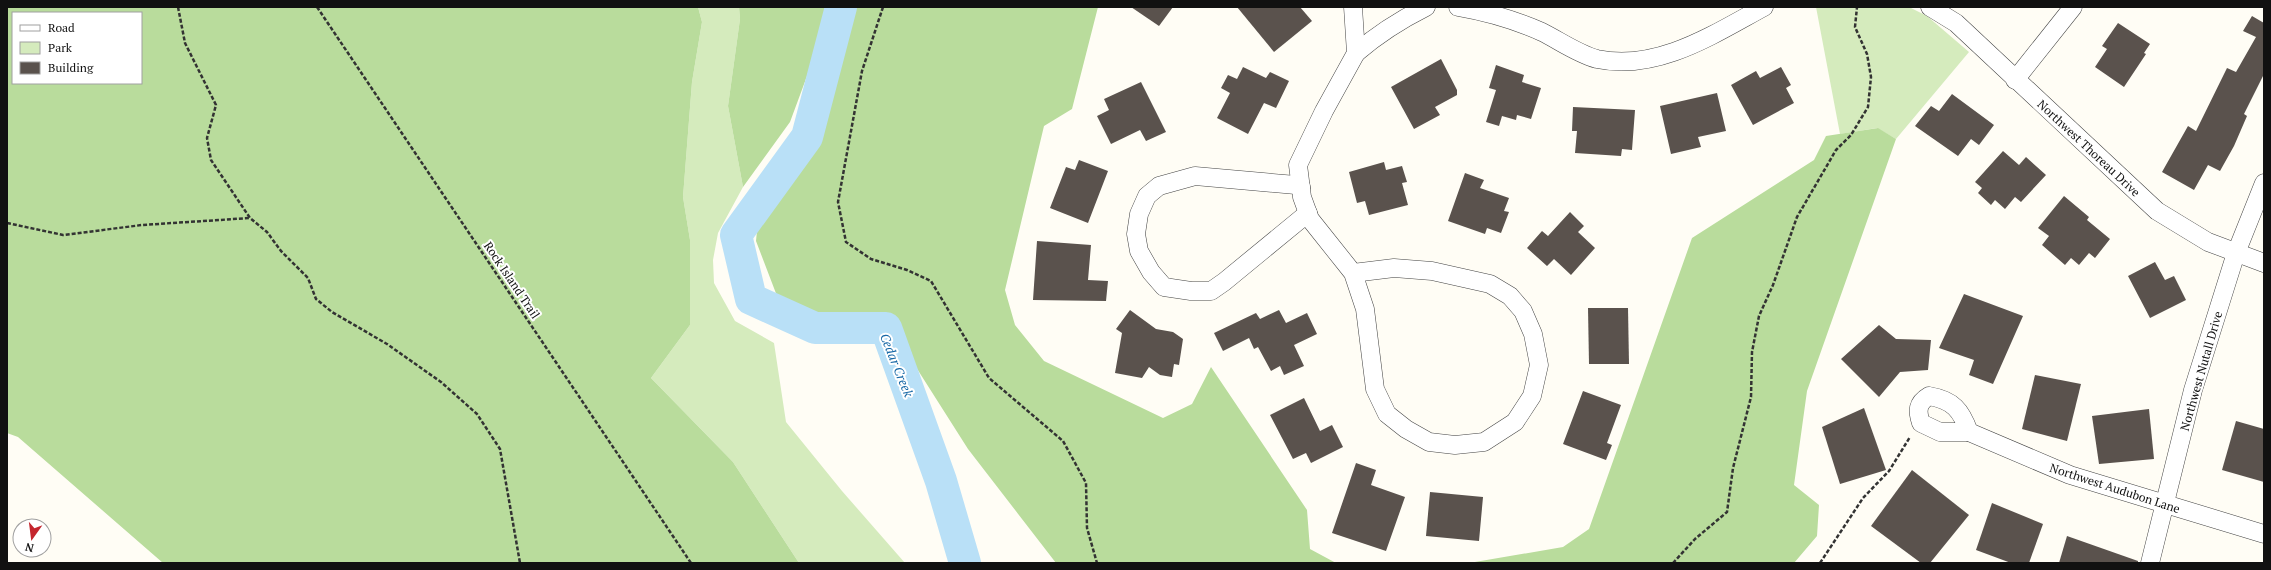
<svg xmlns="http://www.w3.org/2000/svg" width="2271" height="570" font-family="'PT Serif',serif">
  <rect width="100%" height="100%" fill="#fffdf5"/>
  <g fill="#d5ebbd">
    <polygon points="698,7 739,7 740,19 728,106 743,187 718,233 713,260 714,283 735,321 774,343 786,422 842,491 905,563 799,563 733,462 651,378 690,325 690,240 683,197 692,82 702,22"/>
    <polygon points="1816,7 1909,7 1927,16 1969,52 1896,139 1877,128 1840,134"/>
  </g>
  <g fill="#b9dc9c" fill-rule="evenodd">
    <path d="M7,7H698L702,22L692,82L683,197L690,240V325L651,378L733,462L799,563H163L18,437L7,433ZM13,13H141V83H13Z"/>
    <polygon points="739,7 826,7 810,68 790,122 743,187 728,106 740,19"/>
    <polygon points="851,7 1098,7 1072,109 1044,126 1005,290 1015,325 1044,361 1163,418 1192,404 1211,367 1307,510 1310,549 1336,563 1056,563 968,449 907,353 871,343 803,315 777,296 756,241 758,221 813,143 843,44"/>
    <polygon points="1878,128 1896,139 1807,391 1794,485 1819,505 1817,536 1794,563 1469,563 1563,547 1589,529 1692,238 1814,160 1826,136"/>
  </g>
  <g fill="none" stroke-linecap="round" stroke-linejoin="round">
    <polyline stroke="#b9e0f7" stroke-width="32" points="841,7 807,137 736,235 751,299 815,328 886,328 941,481 965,563"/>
  </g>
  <g fill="#5a524d">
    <polygon points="1131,7 1173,7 1159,26"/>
    <polygon points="1237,7 1300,7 1312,21 1274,52"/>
    <polygon points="2252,16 2264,23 2264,74 2244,114 2247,116 2234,146 2220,171 2208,165 2194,190 2162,172 2188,126 2196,131 2227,68 2236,72 2256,37 2243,31"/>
    <polygon points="2118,23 2150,44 2144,53 2146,54 2124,87 2095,67 2107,49 2102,46"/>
    <polygon points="1441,59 1457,90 1457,95 1435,107 1440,115 1414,129 1391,87"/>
    <polygon points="1496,65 1524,75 1522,82 1541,88 1531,119 1517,115 1516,120 1502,116 1499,126 1486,122 1496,90 1489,88"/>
    <polygon points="1243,67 1266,78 1270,72 1289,81 1276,108 1264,103 1248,134 1217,118 1230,93 1221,88 1228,75 1237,79"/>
    <polygon points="1781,67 1791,85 1786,88 1794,103 1753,125 1731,85 1756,71 1760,78"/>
    <polygon points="1141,82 1166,132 1146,141 1140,130 1111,144 1097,116 1109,110 1104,99"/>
    <polygon points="1717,93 1726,131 1698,137 1701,147 1671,154 1660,106"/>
    <polygon points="1952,94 1994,125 1979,145 1971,139 1958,156 1915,126 1931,106 1939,111"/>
    <polygon points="1573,107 1635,110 1632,150 1622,149 1621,156 1575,153 1577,131 1572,131"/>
    <polygon points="2003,151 2019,165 2026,157 2046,175 2021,202 2015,197 2005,209 1995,200 1991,205 1978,193 1982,188 1975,182"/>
    <polygon points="1079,160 1108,171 1088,223 1050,208 1066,167 1075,170"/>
    <polygon points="1384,162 1386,170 1402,166 1407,182 1402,183 1408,205 1369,215 1365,201 1357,203 1349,172"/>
    <polygon points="1465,173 1484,180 1480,188 1509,198 1504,211 1509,212 1501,233 1487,228 1485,234 1448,221"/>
    <polygon points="2064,196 2089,217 2087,220 2110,239 2095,258 2089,253 2079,265 2071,258 2065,265 2042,245 2049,236 2038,228"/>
    <polygon points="1570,212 1584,226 1578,232 1595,248 1571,275 1554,259 1547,266 1527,248 1542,231 1548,236"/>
    <polygon points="1037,241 1091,245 1088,280 1108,281 1106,301 1033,300"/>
    <polygon points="2155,262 2165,280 2174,276 2186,300 2150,318 2128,276"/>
    <polygon points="1964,294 2023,316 1993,384 1969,375 1974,360 1939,348"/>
    <polygon points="1588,308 1628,308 1629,364 1589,364"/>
    <polygon points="1130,310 1156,329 1173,332 1183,339 1179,365 1174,364 1172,377 1160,375 1149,367 1142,378 1115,373 1122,333 1116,329"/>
    <polygon points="1279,310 1286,323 1307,313 1317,334 1294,345 1304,366 1284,375 1280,366 1271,371 1258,347 1254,349 1249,338 1223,351 1214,333 1256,313 1260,319"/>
    <polygon points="1879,325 1896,339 1931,340 1928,370 1900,372 1879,397 1841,359"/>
    <polygon points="2035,375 2081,384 2067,441 2022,429"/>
    <polygon points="1583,391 1621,405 1607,443 1612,445 1606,460 1563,444"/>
    <polygon points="1304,398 1320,431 1332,425 1343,447 1311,463 1306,453 1293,459 1270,415"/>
    <polygon points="1864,408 1886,470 1840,484 1822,427"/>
    <polygon points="2149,409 2154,459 2099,464 2092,416"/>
    <polygon points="2236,421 2264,429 2264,482 2222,470"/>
    <polygon points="1356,463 1376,470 1371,485 1405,497 1386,551 1332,533"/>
    <polygon points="1912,470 1969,515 1930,563 1921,563 1871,526"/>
    <polygon points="1430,492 1483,497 1479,541 1426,536"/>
    <polygon points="1992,503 2043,524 2029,563 2011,563 1976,550"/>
    <polygon points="2067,536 2138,561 2138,563 2059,563"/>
  </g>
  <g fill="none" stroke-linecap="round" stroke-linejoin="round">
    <g stroke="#444" stroke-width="19">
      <g id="minor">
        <path d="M1458,7C1487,12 1515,20 1542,32C1560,41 1578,54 1597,59C1657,72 1714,34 1764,7"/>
        <polyline points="1930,7 1956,23 2157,211 2208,242 2264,263"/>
        <path d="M1356,53C1378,34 1400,20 1426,7"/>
        <polyline points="2015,80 2073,7"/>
        <polyline points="1301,187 1296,185 1195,176 1159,186 1147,196 1139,214 1136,234 1139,251 1151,272 1164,287 1191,291 1211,291 1224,282 1308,213"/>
        <polyline points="1353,273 1394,268 1432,271 1490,284 1510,296 1523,311 1533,334 1539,365 1532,396 1515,422 1484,442 1455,445 1429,442 1406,429 1387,414 1375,389 1365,309 1353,273 1310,219 1302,197 1298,165 1324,111 1356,53 1353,7"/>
        <path d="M1929,396C1953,400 1961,410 1969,432H1940L1921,423C1917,411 1917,403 1929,396Z"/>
        <polyline points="1969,432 2070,475 2264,534"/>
        <polyline points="2150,563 2193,390 2236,253 2264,183"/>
      </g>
    </g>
    <g stroke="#333" stroke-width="2.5" stroke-dasharray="4 2" stroke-linecap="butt">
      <polyline points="178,7 185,43 216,105 207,138 211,160 250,218 267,232 281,251 308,278 316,299 332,312 387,344 441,382 477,414 500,449 520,563"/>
      <polyline points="317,7 691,563"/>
      <polyline points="883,7 862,71 838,202 846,242 871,259 907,270 931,281 989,378 1063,441 1086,483 1087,528 1097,563"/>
      <polyline points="7,223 63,235 142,225 250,218"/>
      <polyline points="1673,563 1695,539 1727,512 1733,468 1751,397 1752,352 1759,316 1773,285 1797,217 1836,150 1851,135 1868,107 1871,77 1867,54 1855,27 1857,7"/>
      <polyline points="1820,563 1863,498 1889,471 1910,437"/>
    </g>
    <use href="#minor" stroke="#fff" stroke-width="18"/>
  </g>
  <g text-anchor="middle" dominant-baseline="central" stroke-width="4" stroke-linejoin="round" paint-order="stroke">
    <g font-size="12" fill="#111" stroke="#fff">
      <text transform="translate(2089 148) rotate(43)">Northwest Thoreau Drive</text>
      <text transform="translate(512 280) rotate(56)">Rock Island Trail</text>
      <text transform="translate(2201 371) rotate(-74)">Northwest Nutall Drive</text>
      <text transform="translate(2115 488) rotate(18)">Northwest Audubon Lane</text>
    </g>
    <g font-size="13" font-style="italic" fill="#1768a6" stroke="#fff">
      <text transform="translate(897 365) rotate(68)">Cedar Creek</text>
    </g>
  </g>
  <rect width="2271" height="570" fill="none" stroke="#111111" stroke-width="16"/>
  <rect x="12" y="12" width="130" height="72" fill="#ffffff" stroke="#a0a0a0"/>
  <rect x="20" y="25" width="20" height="6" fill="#ffffff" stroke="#a0a0a0"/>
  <text x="48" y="32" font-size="12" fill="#111111">Road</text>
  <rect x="20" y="42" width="20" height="12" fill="#d5ebbd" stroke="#a0a0a0"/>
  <text x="48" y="52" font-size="12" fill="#111111">Park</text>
  <rect x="20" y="62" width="20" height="12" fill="#5a524d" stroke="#a0a0a0"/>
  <text x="48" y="72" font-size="12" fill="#111111">Building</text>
  <g transform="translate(32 538) rotate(194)"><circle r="19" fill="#ffffff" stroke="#a0a0a0"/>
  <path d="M0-3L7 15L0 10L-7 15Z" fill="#c4262e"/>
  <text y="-6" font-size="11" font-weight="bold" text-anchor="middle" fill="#111111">N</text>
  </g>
</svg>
